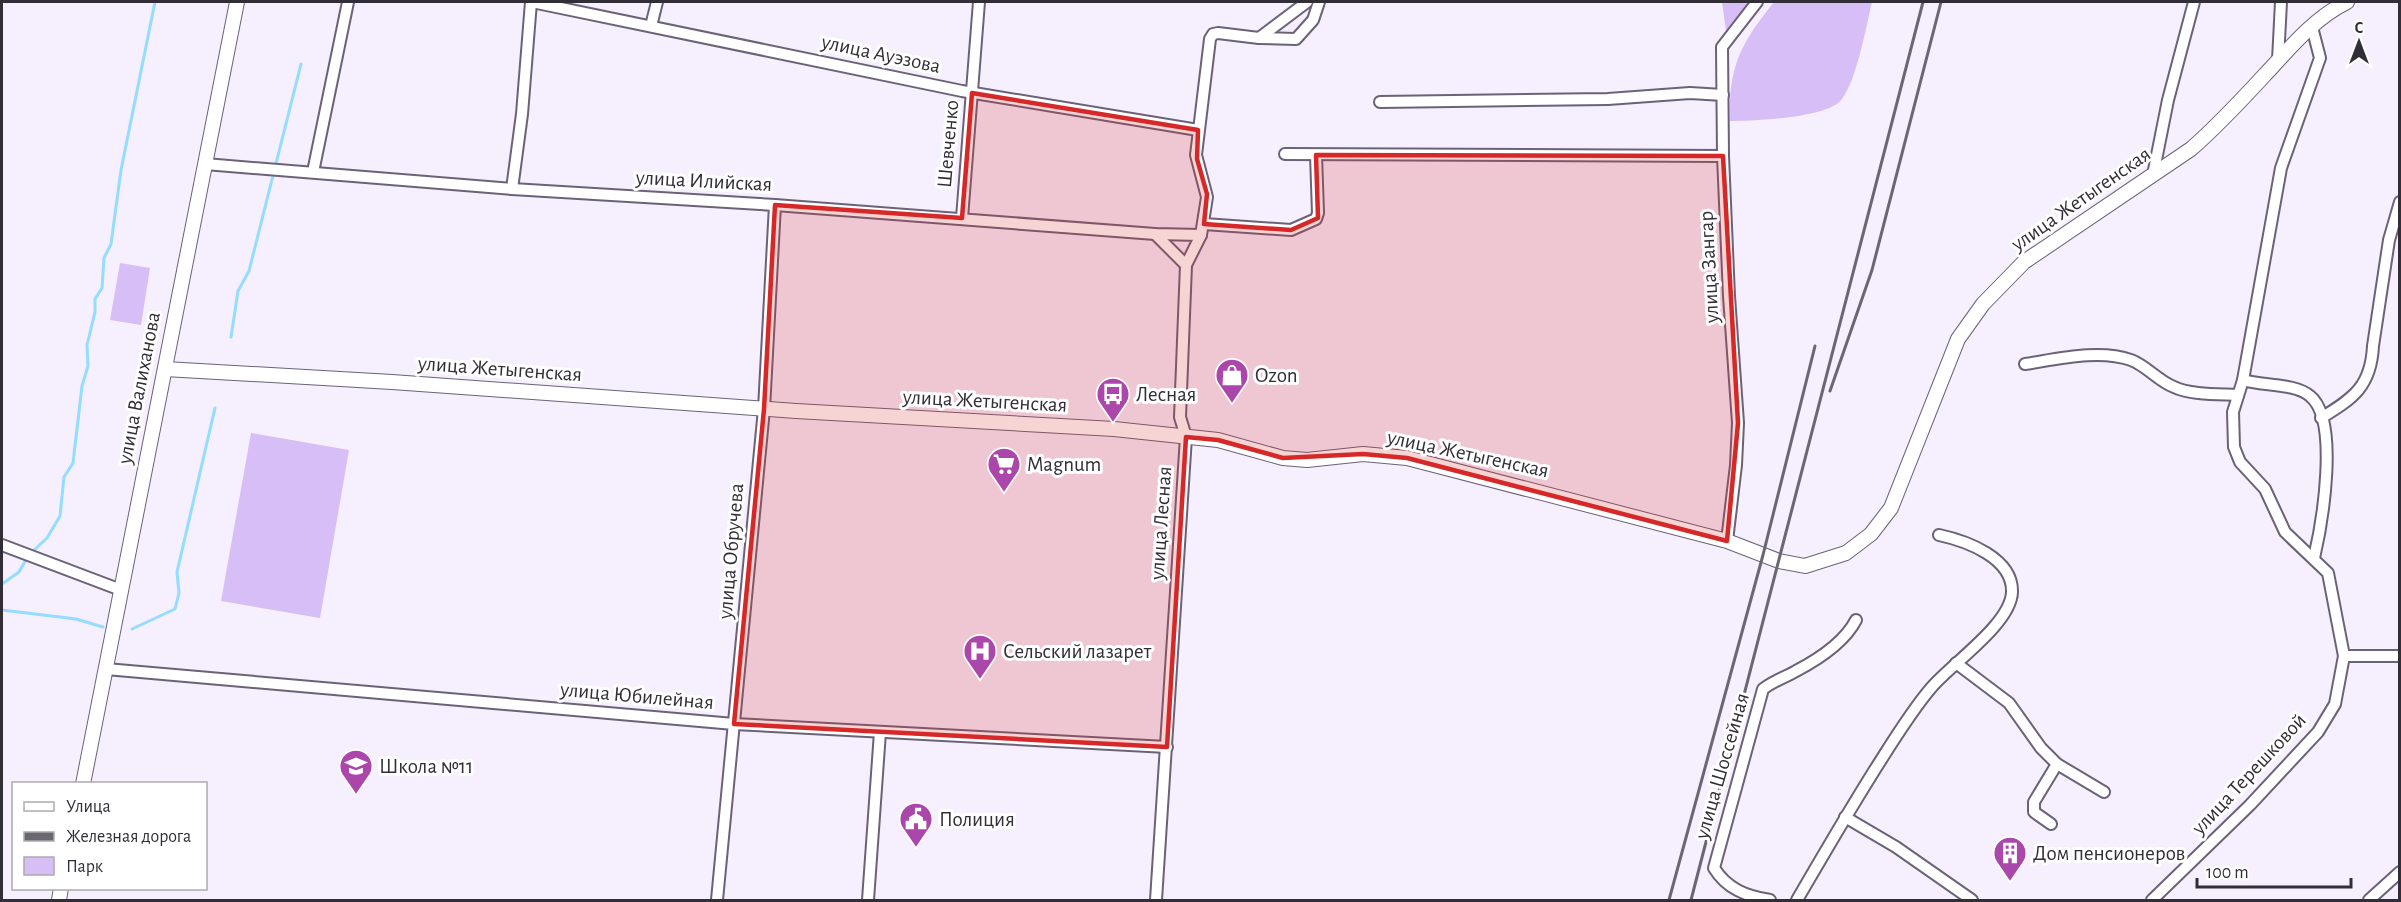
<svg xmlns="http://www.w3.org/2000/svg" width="2401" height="902" font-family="'Alegreya Sans',sans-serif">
  <rect width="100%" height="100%" fill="#f5effe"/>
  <g fill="#d7bef6">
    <polygon points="1722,2 1750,2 1726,31"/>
    <path d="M1774,2H1872C1866,27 1857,79 1842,99C1829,118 1754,121 1730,121C1728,67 1741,43 1774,2Z"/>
    <polygon points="120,263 150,268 141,325 110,320"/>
    <polygon points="251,433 349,450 320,618 221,601"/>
  </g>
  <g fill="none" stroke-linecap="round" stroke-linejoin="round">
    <g stroke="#94ddff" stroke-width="3">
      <polyline points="231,337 238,291 249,271 301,64"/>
      <polyline points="31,553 47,538 60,516 64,477 73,463 82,386 88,366 87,345 95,312 95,299 102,288 104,258 111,244 121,170 155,2"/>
      <polyline points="2,584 19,572 27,558"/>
      <polyline points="2,610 76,619 103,627"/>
      <polyline points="132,629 175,609 179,593 177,572 215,408"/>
    </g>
    <g stroke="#6b6278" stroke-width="14">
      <g id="street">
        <polyline points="532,2 962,91 1198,130"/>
        <polyline points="651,26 657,2"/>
        <polyline points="1259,38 1307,2"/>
        <polyline points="2278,60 2281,2"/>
        <polyline points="1380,102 1608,99 1690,93 1723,95"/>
        <polyline points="1285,154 1723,156"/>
        <polyline points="205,164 512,189 775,205 1155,234 1201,235"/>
        <polyline points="313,172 348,2"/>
        <polyline points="2153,175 2168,100 2194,2"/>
        <polyline points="512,189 522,114 531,2"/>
        <polyline points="962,218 979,2"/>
        <polyline points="1204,224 1291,230 1316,219 1318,213 1316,155"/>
        <polyline points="1155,234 1186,265"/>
        <path d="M2025,364C2058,359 2099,349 2131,360C2147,366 2158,381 2174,387C2190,395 2220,394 2238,395"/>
        <path d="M2243,380C2262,386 2295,383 2310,396C2340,420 2322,524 2314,558"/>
        <path d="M2321,418C2354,398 2371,386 2373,346L2389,240L2400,202"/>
        <polyline points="1727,541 1736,465 1738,423 1729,296 1723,156 1722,47 1757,2"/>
        <polyline points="2,545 121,590"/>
        <polyline points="2344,656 2400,656"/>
        <polyline points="1956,663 2009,703 2041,748 2057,764 2104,792"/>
        <polyline points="106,669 734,724 1167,747"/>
        <polyline points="1845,817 1896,847 1972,900"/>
        <polyline points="2051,824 2034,812 2034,802 2057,764"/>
        <polyline points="717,900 764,409 775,205"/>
        <polyline points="868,900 880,732"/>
        <polyline points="1156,900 1186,437 1180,417 1186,265 1201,235 1207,197 1196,155 1210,39 1213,34 1218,33 1259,38 1296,39 1313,20 1319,2"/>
        <path d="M1770,900C1746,896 1727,889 1714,868L1763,689C1775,680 1784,678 1796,671C1819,659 1844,643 1856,620"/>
        <path d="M1797,900C1822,857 1847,814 1874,771C1892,743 1909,714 1931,688C1951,664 2011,624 2012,592C2013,558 1967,541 1939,535"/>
        <polyline points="2152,900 2250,805 2318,732 2335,704 2344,656 2328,573 2285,532 2265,489 2240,462 2234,447 2233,412 2243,380 2281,168 2320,58 2312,27"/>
        <polyline points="2369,900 2400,872"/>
      </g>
    </g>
    <g stroke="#6b6278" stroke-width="16">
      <g id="secondary">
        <path d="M165,369L392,382L796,411L1114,429L1218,440L1283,458L1307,460L1363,454L1407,458L1727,541L1779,561L1805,566L1846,553L1871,534L1891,508L1958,339L1983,304L2024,262L2191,149C2221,123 2247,94 2273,66C2295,42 2318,16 2347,2"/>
        <polyline points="83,784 237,2"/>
        <polyline points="59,900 61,888"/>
      </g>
    </g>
    <use href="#street" stroke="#fff" stroke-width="10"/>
    <use href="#secondary" stroke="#fff" stroke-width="14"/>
    <g stroke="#6b6772" stroke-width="3">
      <polyline points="1830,391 1872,270 1941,2"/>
      <polyline points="1669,900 1763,555 1815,346"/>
      <polyline points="1691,900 1923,2"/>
    </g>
  </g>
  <path fill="#d62828" fill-opacity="0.2" stroke="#d62828" stroke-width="4.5" stroke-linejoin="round" d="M972,93L1198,130L1197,159L1207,194L1204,224L1291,230L1318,218L1316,155L1723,156L1738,423L1727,541L1407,458L1363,454L1283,458L1218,440L1186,437L1167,747L734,724L764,409L775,205L962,218Z"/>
  <defs>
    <g id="shop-pin" transform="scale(1.725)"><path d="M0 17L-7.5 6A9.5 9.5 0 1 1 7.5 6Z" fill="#ab46aa" stroke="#fff"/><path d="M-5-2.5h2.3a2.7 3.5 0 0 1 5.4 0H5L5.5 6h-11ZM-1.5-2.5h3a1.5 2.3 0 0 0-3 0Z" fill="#fff"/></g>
    <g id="bus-pin" transform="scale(1.725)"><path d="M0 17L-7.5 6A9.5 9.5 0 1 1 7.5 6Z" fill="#ab46aa" stroke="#fff"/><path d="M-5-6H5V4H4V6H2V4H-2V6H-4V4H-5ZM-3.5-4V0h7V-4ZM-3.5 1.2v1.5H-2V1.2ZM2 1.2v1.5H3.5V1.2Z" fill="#fff"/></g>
    <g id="supermarket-pin" transform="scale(1.725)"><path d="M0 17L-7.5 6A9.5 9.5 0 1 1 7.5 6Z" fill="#ab46aa" stroke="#fff"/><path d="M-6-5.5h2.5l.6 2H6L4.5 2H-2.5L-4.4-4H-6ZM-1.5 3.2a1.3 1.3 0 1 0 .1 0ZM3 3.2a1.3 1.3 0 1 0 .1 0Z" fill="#fff"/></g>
    <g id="hospital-pin" transform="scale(1.725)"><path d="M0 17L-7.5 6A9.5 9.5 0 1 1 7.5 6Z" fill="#ab46aa" stroke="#fff"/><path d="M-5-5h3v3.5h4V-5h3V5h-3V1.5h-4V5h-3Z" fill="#fff"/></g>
    <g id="school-pin" transform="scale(1.725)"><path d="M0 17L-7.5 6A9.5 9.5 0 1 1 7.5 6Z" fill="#ab46aa" stroke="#fff"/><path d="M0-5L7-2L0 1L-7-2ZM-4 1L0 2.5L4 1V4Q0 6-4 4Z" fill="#fff"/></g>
    <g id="civic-pin" transform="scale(1.725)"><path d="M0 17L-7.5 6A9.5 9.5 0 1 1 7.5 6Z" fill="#ab46aa" stroke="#fff"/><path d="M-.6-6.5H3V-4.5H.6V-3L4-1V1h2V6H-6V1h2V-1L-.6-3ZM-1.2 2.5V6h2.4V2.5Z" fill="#fff"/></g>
    <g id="building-pin" transform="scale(1.725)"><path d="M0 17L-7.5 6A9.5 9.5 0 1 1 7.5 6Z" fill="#ab46aa" stroke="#fff"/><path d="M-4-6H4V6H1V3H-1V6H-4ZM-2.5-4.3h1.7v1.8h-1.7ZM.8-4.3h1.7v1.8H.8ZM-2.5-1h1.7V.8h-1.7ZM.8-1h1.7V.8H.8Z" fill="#fff"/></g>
  </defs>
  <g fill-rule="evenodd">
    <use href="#shop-pin" x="1232" y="375"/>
    <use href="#bus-pin" x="1113" y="394"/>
    <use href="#supermarket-pin" x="1004" y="464"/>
    <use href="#hospital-pin" x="980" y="651"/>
    <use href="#school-pin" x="356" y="766"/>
    <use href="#civic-pin" x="916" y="819"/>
    <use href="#building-pin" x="2010" y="853"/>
  </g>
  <g text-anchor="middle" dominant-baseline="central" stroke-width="6" stroke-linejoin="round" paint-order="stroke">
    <g font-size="21" fill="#322e37" stroke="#fff">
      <text transform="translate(881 54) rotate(12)">улица Ауэзова</text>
      <text transform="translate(948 144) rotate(-85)">Шевченко</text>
      <text transform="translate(704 181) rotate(3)">улица Илийская</text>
      <text transform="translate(2081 199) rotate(-35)">улица Жетыгенская</text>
      <text transform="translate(1709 267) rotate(-93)">улица Зангар</text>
      <text transform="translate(500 369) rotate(4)">улица Жетыгенская</text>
      <text transform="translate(139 388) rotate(-79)">улица Валиханова</text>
      <text transform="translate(985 401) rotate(3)">улица Жетыгенская</text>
      <text transform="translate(1468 454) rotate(12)">улица Жетыгенская</text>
      <text transform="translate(1161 523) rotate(-86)">улица Лесная</text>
      <text transform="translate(731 551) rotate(-85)">улица Обручева</text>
      <text transform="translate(637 696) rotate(5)">улица Юбилейная</text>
      <text transform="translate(1722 766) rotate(-74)">улица Шоссейная</text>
      <text transform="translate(2249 774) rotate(-47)">улица Терешковой</text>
    </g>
    <g font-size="21" fill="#322e37" stroke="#fff" text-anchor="start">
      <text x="1255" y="375">Ozon</text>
      <text x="1136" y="394">Лесная</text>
      <text x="1027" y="464">Magnum</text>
      <text x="1003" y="651">Сельский лазарет</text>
      <text x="379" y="766">Школа №11</text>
      <text x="939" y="819">Полиция</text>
      <text x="2033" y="853">Дом пенсионеров</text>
    </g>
  </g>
  <rect width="2401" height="902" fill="none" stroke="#322e37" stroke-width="6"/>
  <rect x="12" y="782" width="195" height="108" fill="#ffffff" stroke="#adabaf" stroke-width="1.5"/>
  <rect x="24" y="802" width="30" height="9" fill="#ffffff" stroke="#adabaf" stroke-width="1.5"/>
  <text x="66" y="812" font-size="18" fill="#322e37">Улица</text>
  <rect x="24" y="832" width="30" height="9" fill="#6b6772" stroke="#adabaf" stroke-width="1.5"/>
  <text x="66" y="842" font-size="18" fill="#322e37">Железная дорога</text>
  <rect x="24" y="857" width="30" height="18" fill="#d7bef6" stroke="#adabaf" stroke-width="1.5"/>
  <text x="66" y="872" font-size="18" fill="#322e37">Парк</text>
  <g transform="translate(2359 42)" stroke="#ffffff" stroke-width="4.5" paint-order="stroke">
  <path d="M0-4.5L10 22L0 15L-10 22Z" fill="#322e37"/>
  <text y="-9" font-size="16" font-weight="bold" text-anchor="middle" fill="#322e37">С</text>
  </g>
  <path d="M2197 878v9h154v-9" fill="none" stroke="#322e37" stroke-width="3"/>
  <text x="2206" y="878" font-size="18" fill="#322e37" stroke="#ffffff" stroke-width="4.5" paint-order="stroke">100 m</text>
</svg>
